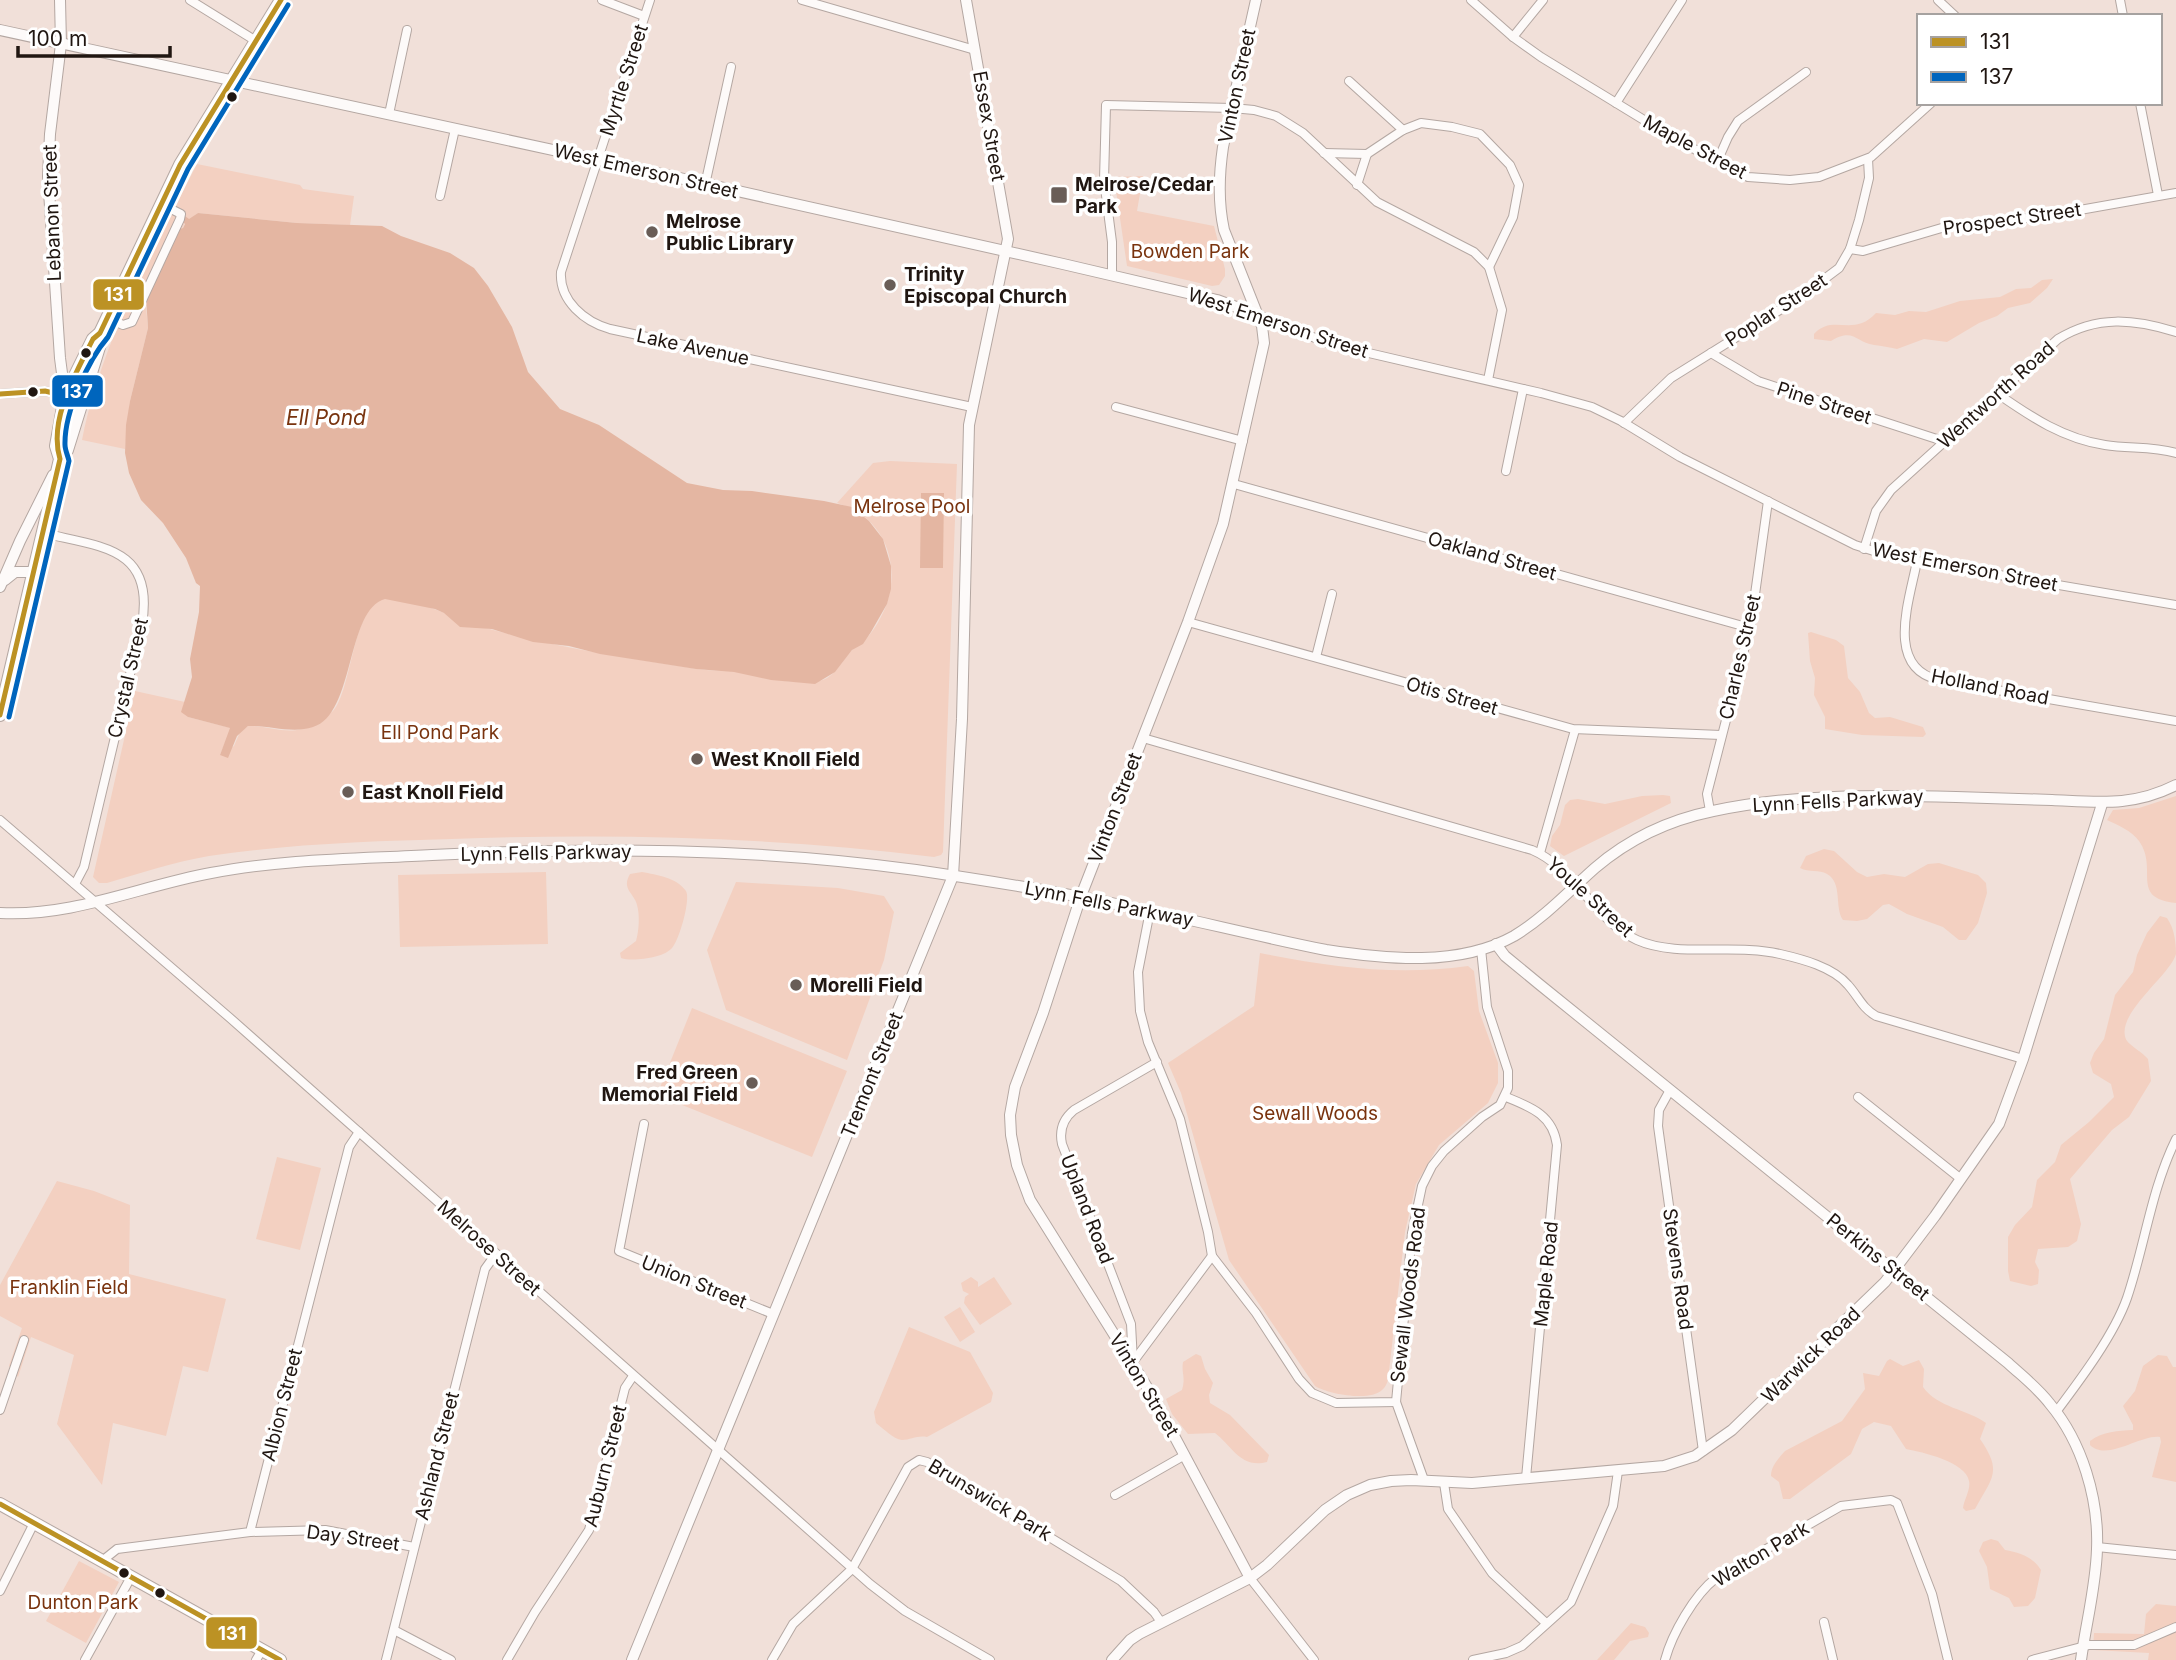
<svg xmlns="http://www.w3.org/2000/svg" width="2176" height="1660" font-family="Inter,sans-serif">
  <rect width="100%" height="100%" fill="#f1e0d9"/>
  <g fill="#f3d0c1">
    <path d="M197,164L300,185L303,189L354,196L350,225L297,223L198,213L189,220L185,216L182,220L185,223L155,280L146,306L148,328L130,401L125,449L82,440C101,343 152,252 197,164Z"/>
    <polygon points="1143,176 1137,211 1214,226 1225,269 1225,276 1219,285 1212,286 1127,266 1114,177"/>
    <path d="M2053,279L2047,288L2030,303L2008,308L1997,316L1979,323L1947,342L1924,339L1897,349C1889,347 1882,346 1874,345C1856,343 1854,327 1831,341L1814,339V334C1833,313 1853,338 1876,313L1895,315L1909,311L1926,312L1960,301L2000,297L2016,289L2031,288L2042,280Z"/>
    <path d="M890,461L957,464L943,852L941,855L934,857C772,837 616,833 452,839C372,841 289,844 209,856C175,862 140,873 107,883H99L93,877L135,691L185,702L183,706L188,717L231,728L220,755L234,746L240,732L248,726C264,725 285,734 301,729C306,727 329,715 333,711C352,691 353,603 384,599C410,595 459,621 486,628C555,647 627,658 698,669C709,671 719,670 730,671C759,675 789,686 819,681C835,678 842,660 853,649C856,646 861,643 865,640C874,631 883,615 887,603C901,560 882,516 837,503L873,463Z"/>
    <polygon points="1811,632 1836,640 1844,646 1848,678 1860,692 1869,713 1875,718 1890,717 1923,727 1926,734 1923,737 1862,735 1825,729 1825,717 1814,695 1815,678 1810,661 1808,633"/>
    <polygon points="1663,795 1670,796 1671,803 1564,856 1550,846 1552,836 1560,825 1565,805 1570,800 1578,799 1605,804 1642,796"/>
    <path d="M2176,796V903C2129,898 2159,869 2139,841C2132,831 2118,825 2107,820L2113,810L2139,808Z"/>
    <path d="M1824,849L1834,851L1857,872L1867,877L1884,874L1905,877L1928,864L1939,863L1978,875L1986,883L1987,893L1978,923L1966,940H1959L1943,927L1907,914L1889,904L1883,905L1867,919L1857,921L1843,920C1834,907 1843,883 1827,874C1819,869 1809,873 1800,868L1806,856Z"/>
    <polygon points="546,872 548,944 400,947 398,875"/>
    <path d="M642,872C657,875 676,877 686,891C691,899 679,941 672,948C664,958 632,962 621,958L620,953L636,941C639,931 640,915 637,905C634,893 621,889 630,874Z"/>
    <polygon points="736,882 838,888 884,896 894,912 884,960 847,1060 726,1010 707,950"/>
    <path d="M2160,916L2167,918C2174,928 2176,941 2176,954C2170,976 2112,1016 2127,1041C2132,1047 2142,1052 2148,1059L2151,1081L2129,1117L2112,1130L2070,1179L2081,1224L2077,1241L2068,1247L2038,1249L2035,1262L2039,1270L2038,1284L2031,1286L2010,1281L2008,1271V1237L2015,1225L2032,1207L2037,1180L2055,1162L2061,1145L2089,1122L2114,1097L2111,1084L2093,1073L2090,1063L2094,1053L2104,1039L2115,995L2133,972L2137,955L2147,933Z"/>
    <path d="M1260,953C1332,967 1395,976 1468,966L1474,971L1479,1011L1498,1063V1083L1488,1103L1439,1145L1416,1184L1405,1232L1388,1380C1387,1383 1385,1388 1382,1390C1370,1402 1328,1394 1315,1386L1229,1260L1181,1093L1168,1063L1254,1006Z"/>
    <polygon points="692,1008 847,1071 812,1157 657,1095"/>
    <polygon points="277,1157 321,1168 300,1250 256,1239"/>
    <polygon points="57,1181 94,1191 130,1205 129,1274 226,1299 208,1372 183,1366 166,1436 113,1423 102,1485 57,1424 74,1355 31,1337 18,1377 9,1366 22,1328 0,1316 0,1285"/>
    <polygon points="971,1277 978,1282 978,1287 994,1277 1012,1304 980,1325 964,1303 965,1297 969,1294 963,1291 961,1283"/>
    <polygon points="960,1307 975,1332 960,1342 944,1317"/>
    <path d="M909,1327L970,1352L993,1393L991,1402L927,1437C917,1435 911,1440 902,1440C893,1439 883,1428 876,1423L874,1412Z"/>
    <path d="M1196,1354L1201,1356L1205,1369L1213,1383L1209,1395L1210,1403L1230,1415L1269,1455L1267,1462C1241,1469 1232,1446 1215,1433L1188,1434L1172,1414L1166,1399L1182,1390C1186,1377 1181,1373 1183,1362Z"/>
    <path d="M2158,1355L2167,1356L2173,1367H2176V1482L2152,1477L2161,1442L2160,1437C2141,1434 2107,1462 2090,1445V1441C2103,1431 2118,1431 2133,1430V1425L2123,1406L2135,1391L2143,1366Z"/>
    <path d="M1890,1359L1903,1366L1919,1360L1924,1369L1923,1387C1938,1408 1967,1409 1986,1423L1980,1439C2003,1472 1992,1478 1975,1509L1966,1511L1963,1508C1964,1500 1971,1489 1969,1481C1966,1462 1922,1452 1906,1449L1891,1426L1874,1422L1862,1429L1851,1454L1790,1499H1783L1779,1482L1771,1476C1771,1466 1778,1459 1785,1451L1842,1421L1865,1389L1863,1373L1879,1376L1887,1361Z"/>
    <path d="M1991,1539L1998,1541L2005,1550C2020,1553 2032,1556 2041,1570L2035,1598L2028,1606L2014,1607L2009,1598L1990,1589L1987,1567L1979,1551L1983,1542Z"/>
    <polygon points="79,1561 119,1582 86,1643 46,1621"/>
    <polygon points="2156,1604 2176,1606 2176,1660 2148,1660 2149,1653 2093,1650 2094,1633 2144,1634 2146,1614"/>
    <polygon points="1631,1623 1645,1627 1649,1633 1648,1637 1630,1641 1614,1660 1597,1660"/>
  </g>
  <g fill="#e4b6a2">
    <path d="M198,213L297,223L382,226L401,236L450,253L474,268L488,286L512,327L528,372L560,409L599,425L687,483L723,490L752,491L824,501L852,507L869,521L883,539L891,566V589L887,604L871,632L863,644L852,650L835,672L815,684L771,680L734,672L696,669L600,654L569,646L533,642L492,629L460,627L444,613L435,609L385,599C346,609 355,715 313,727C292,734 269,725 248,726L237,736L228,758L220,755L230,728L188,717L181,712L192,677L190,659L199,612L200,586L196,583L186,558L163,523L141,500L129,473L125,453L126,425L130,401L148,328L146,297L160,270L177,230L183,228L185,224L182,220L185,216L189,219Z"/>
    <polygon points="921,493 944,493 943,568 920,568"/>
  </g>
  <g fill="none" stroke-linecap="round" stroke-linejoin="round">
    <g stroke="#b4a7a2" stroke-width="10">
      <g id="street">
        <polyline points="190,0 256,41"/>
        <polyline points="602,0 644,16"/>
        <path d="M650,0L561,272C559,301 585,322 610,329L972,407"/>
        <polyline points="802,0 975,50"/>
        <polyline points="1471,0 1513,37 1541,57 1675,139 1748,177 1790,180 1819,177 1871,157 1931,103"/>
        <polyline points="1938,0 1955,16"/>
        <polyline points="2120,0 2123,16"/>
        <polyline points="1513,37 1543,0"/>
        <polyline points="1349,81 1403,130"/>
        <polyline points="1616,103 1682,0"/>
        <polyline points="2140,103 2158,195"/>
        <polyline points="389,114 407,30"/>
        <polyline points="1324,153 1367,154 1403,130 1421,123 1452,127 1480,134 1510,165 1519,185 1513,217 1489,267"/>
        <polyline points="1717,162 1728,137 1738,121 1806,72"/>
        <polyline points="705,185 731,67"/>
        <polyline points="1357,185 1367,154"/>
        <polyline points="440,196 455,129"/>
        <polyline points="1850,249 1863,251 1945,227 2046,216 2176,193"/>
        <polyline points="1112,276 1112,242 1104,180 1106,105 1232,108 1254,110 1276,116 1303,133 1377,202 1474,252 1489,267 1502,310 1488,380"/>
        <polyline points="1258,315 1330,344 1541,393 1592,407 1621,421 1680,457 1855,545 1883,554 1917,561 2176,605"/>
        <polyline points="107,318 123,325 132,322 180,219 181,214 161,204"/>
        <polyline points="1711,353 1758,381 1943,441"/>
        <polyline points="0,394 45,391 65,396"/>
        <path d="M1998,394C2031,417 2064,439 2105,445C2129,449 2152,446 2176,453"/>
        <polyline points="1116,407 1243,441"/>
        <polyline points="1624,423 1671,378 1799,298 1839,268 1850,249 1859,220 1869,178 1868,159"/>
        <polyline points="1506,471 1523,389"/>
        <polyline points="1234,484 1750,628"/>
        <path d="M43,533C101,547 155,547 142,624L84,867L75,884"/>
        <path d="M1864,549L1876,511L1891,490L2058,339C2097,315 2134,319 2176,332"/>
        <path d="M1917,561C1910,599 1884,668 1939,680L2176,721"/>
        <polyline points="1188,622 1573,729 1721,735"/>
        <polyline points="1316,657 1332,594"/>
        <path d="M1143,738L1532,850C1575,868 1595,921 1637,940C1677,958 1736,943 1780,954C1802,959 1833,967 1848,985C1858,996 1862,1008 1876,1016L2023,1059"/>
        <polyline points="1710,811 1707,794 1751,623 1768,501"/>
        <polyline points="0,820 230,1018 870,1584 905,1611 990,1660"/>
        <polyline points="1540,853 1575,730"/>
        <polyline points="1150,911 1138,972 1140,1011 1148,1042 1180,1119 1208,1232 1212,1256 1256,1313 1299,1379 1312,1393 1336,1403 1396,1402 1412,1233 1422,1186 1432,1166 1444,1151 1482,1117 1500,1105 1508,1088 1508,1071 1487,1007 1481,949"/>
        <polyline points="1670,1090 1659,1110 1658,1126 1703,1451"/>
        <path d="M1506,1097C1531,1107 1553,1115 1557,1145L1526,1478"/>
        <polyline points="1858,1097 1961,1179"/>
        <polyline points="644,1124 619,1251 773,1314"/>
        <path d="M1133,1362L1131,1324L1062,1144C1059,1130 1063,1119 1074,1110L1157,1062"/>
        <polyline points="1133,1362 1212,1256"/>
        <polyline points="1396,1402 1424,1480"/>
        <polyline points="0,1410 24,1340"/>
        <path d="M2056,1412C2080,1380 2114,1335 2127,1298C2145,1245 2151,1190 2176,1139"/>
        <polyline points="1444,1483 1448,1509 1492,1573 1546,1623"/>
        <polyline points="1115,1495 1185,1455"/>
        <polyline points="250,1532 325,1530 414,1547"/>
        <polyline points="2097,1547 2176,1555"/>
        <polyline points="102,1561 117,1549 250,1532 349,1147 359,1132"/>
        <polyline points="1250,1578 1314,1660"/>
        <polyline points="0,1591 34,1523"/>
        <polyline points="1824,1622 1833,1660"/>
        <polyline points="394,1630 451,1660"/>
        <polyline points="85,1660 131,1577"/>
        <polyline points="256,1660 262,1650"/>
        <polyline points="386,1660 485,1269 495,1255"/>
        <polyline points="507,1660 535,1612 589,1530 625,1388 633,1376"/>
        <polyline points="772,1660 793,1624 852,1569 908,1467 919,1460 927,1462 1121,1581 1154,1612 1161,1622"/>
        <polyline points="1473,1660 1506,1653 1522,1646 1571,1602 1613,1506 1618,1471"/>
        <path d="M1665,1660C1672,1634 1694,1595 1716,1578L1841,1506L1891,1500L1897,1503L1932,1594L1948,1660"/>
        <polyline points="2032,1660 2089,1645 2134,1645 2176,1627"/>
      </g>
    </g>
    <g stroke="#b4a7a2" stroke-width="12">
      <g id="secondary">
        <polyline points="60,0 61,44 50,134 48,176 60,358 65,396 74,425"/>
        <polyline points="0,30 599,160 1063,264 1217,300 1258,315"/>
        <polyline points="5,580 15,572 34,572"/>
        <polyline points="0,587 20,541 53,475"/>
        <path d="M0,913C73,917 140,886 211,873C283,859 359,859 432,855C594,847 756,848 916,870C983,880 1050,890 1116,904C1186,918 1256,936 1326,950C1386,959 1459,967 1514,936C1544,918 1569,891 1595,868C1630,838 1669,820 1713,811C1792,794 1876,795 1956,797C1988,798 2020,799 2052,800C2098,802 2133,807 2176,785"/>
        <path d="M1496,944L1505,956L1539,984L2008,1363C2022,1376 2038,1388 2050,1404C2082,1442 2099,1499 2097,1549C2096,1586 2086,1623 2081,1660"/>
        <path d="M1250,1578L1155,1400L1030,1200L1017,1165L1011,1135L1010,1115L1015,1087L1043,1013L1081,896L1188,622L1223,524L1264,343L1262,326L1224,230C1218,203 1219,174 1223,147L1256,0"/>
        <polyline points="632,1660 953,876 962,719 969,425 1008,239 966,0"/>
        <polyline points="1112,1660 1130,1640 1139,1634 1250,1578 1267,1565 1325,1510 1347,1495 1370,1485 1391,1481 1411,1480 1472,1483 1664,1466 1695,1456 1732,1430 1885,1282 1935,1216 1999,1124 2023,1059 2102,804"/>
      </g>
    </g>
    <g stroke="#b4a7a2" stroke-width="14">
      <g id="primary">
        <polyline points="60,459 67,450 100,344 100,333"/>
        <polyline points="0,715 54,485 60,459 56,446 65,396 93,339 100,333 180,165 281,0"/>
        <polyline points="0,1504 280,1660"/>
      </g>
    </g>
    <use href="#street" stroke="#fdfaf9" stroke-width="8"/>
    <use href="#secondary" stroke="#fdfaf9" stroke-width="10"/>
    <use href="#primary" stroke="#fdfaf9" stroke-width="12"/>
    <g stroke="#fff" stroke-width="10">
      <g id="bus-1">
        <polyline points="0,394 45,391 65,396"/>
        <path d="M0,715L60,459C48,420 76,373 93,339L100,333L180,165L281,0"/>
        <polyline points="0,1504 280,1660"/>
      </g>
    </g>
    <g stroke="#fff" stroke-width="10">
      <path id="bus-2" d="M9,717L69,461C68,456 65,450 65,445C64,413 88,360 108,337L188,169L288,5"/>
    </g>
    <use href="#bus-1" stroke="#bc9224" stroke-width="5"/>
    <use href="#bus-2" stroke="#0065bd" stroke-width="5"/>
  </g>
  <g fill="#201611" stroke="#fff" stroke-width="2.5">
    <circle cx="232" cy="97" r="6"/>
    <circle cx="86" cy="353" r="6"/>
    <circle cx="33" cy="392" r="6"/>
    <circle cx="124" cy="1573" r="6"/>
    <circle cx="160" cy="1593" r="6"/>
  </g>
  <g fill="#695d57" stroke="#fff" stroke-width="2.5">
    <rect x="1050" y="186" width="18" height="18" rx="3.5"/>
    <circle cx="652" cy="232" r="7"/>
    <circle cx="890" cy="285" r="7"/>
    <circle cx="697" cy="759" r="7"/>
    <circle cx="348" cy="792" r="7"/>
    <circle cx="796" cy="985" r="7"/>
    <circle cx="752" cy="1083" r="7"/>
  </g>
  <g text-anchor="middle" dominant-baseline="central" stroke-width="7" stroke-linejoin="round" paint-order="stroke">
    <g font-size="19" fill="#201611" stroke="#fff">
      <text transform="translate(624 80) rotate(-72)">Myrtle Street</text>
      <text transform="translate(1237 86) rotate(-78)">Vinton Street</text>
      <text transform="translate(989 126) rotate(80)">Essex Street</text>
      <text transform="translate(1695 147) rotate(28)">Maple Street</text>
      <text transform="translate(646 171) rotate(13)">West Emerson Street</text>
      <text transform="translate(52 213) rotate(-92)">Lebanon Street</text>
      <text transform="translate(2012 219) rotate(-8)">Prospect Street</text>
      <text transform="translate(1776 310) rotate(-33)">Poplar Street</text>
      <text transform="translate(1278 323) rotate(18)">West Emerson Street</text>
      <text transform="translate(693 347) rotate(12)">Lake Avenue</text>
      <text transform="translate(1996 395) rotate(-42)">Wentworth Road</text>
      <text transform="translate(1824 403) rotate(18)">Pine Street</text>
      <text transform="translate(1492 556) rotate(16)">Oakland Street</text>
      <text transform="translate(1965 567) rotate(11)">West Emerson Street</text>
      <text transform="translate(1740 657) rotate(-77)">Charles Street</text>
      <text transform="translate(128 678) rotate(-77)">Crystal Street</text>
      <text transform="translate(1990 687) rotate(11)">Holland Road</text>
      <text transform="translate(1452 696) rotate(16)">Otis Street</text>
      <text transform="translate(1838 801) rotate(-3)">Lynn Fells Parkway</text>
      <text transform="translate(1115 808) rotate(-69)">Vinton Street</text>
      <text transform="translate(546 853) rotate(-1)">Lynn Fells Parkway</text>
      <text transform="translate(1590 897) rotate(42)">Youle Street</text>
      <text transform="translate(1109 904) rotate(11)">Lynn Fells Parkway</text>
      <text transform="translate(872 1075) rotate(-68)">Tremont Street</text>
      <text transform="translate(1087 1209) rotate(69)">Upland Road</text>
      <text transform="translate(489 1248) rotate(42)">Melrose Street</text>
      <text transform="translate(1878 1257) rotate(39)">Perkins Street</text>
      <text transform="translate(1678 1269) rotate(82)">Stevens Road</text>
      <text transform="translate(1546 1274) rotate(-84)">Maple Road</text>
      <text transform="translate(694 1282) rotate(22)">Union Street</text>
      <text transform="translate(1408 1295) rotate(-83)">Sewall Woods Road</text>
      <text transform="translate(1811 1355) rotate(-44)">Warwick Road</text>
      <text transform="translate(1144 1385) rotate(59)">Vinton Street</text>
      <text transform="translate(282 1405) rotate(-76)">Albion Street</text>
      <text transform="translate(437 1456) rotate(-76)">Ashland Street</text>
      <text transform="translate(605 1466) rotate(-76)">Auburn Street</text>
      <text transform="translate(990 1500) rotate(31)">Brunswick Park</text>
      <text transform="translate(353 1538) rotate(8)">Day Street</text>
      <text transform="translate(1761 1554) rotate(-31)">Walton Park</text>
    </g>
    <g font-size="19" font-weight="bold" fill="#201611" stroke="#fff" text-anchor="start">
      <text x="1075" y="184">Melrose/Cedar<tspan x="1075" dy="22">Park</tspan></text>
      <text x="666" y="221">Melrose<tspan x="666" dy="22">Public Library</tspan></text>
      <text x="904" y="274">Trinity<tspan x="904" dy="22">Episcopal Church</tspan></text>
      <text x="711" y="759">West Knoll Field</text>
      <text x="362" y="792">East Knoll Field</text>
      <text x="810" y="985">Morelli Field</text>
      <text x="738" y="1072" text-anchor="end">Fred Green<tspan x="738" dy="22">Memorial Field</tspan></text>
    </g>
    <g font-size="19" fill="#79330e" stroke="#fff">
      <text x="1190" y="251">Bowden Park</text>
      <text x="912" y="506">Melrose Pool</text>
      <text x="440" y="732">Ell Pond Park</text>
      <text x="1315" y="1113">Sewall Woods</text>
      <text x="69" y="1287">Franklin Field</text>
      <text x="83" y="1602">Dunton Park</text>
    </g>
    <g font-size="21" font-style="italic" fill="#78330e" stroke="#fff">
      <text x="326" y="417">Ell Pond</text>
    </g>
  </g>
  <g stroke="#fff" stroke-width="2.5">
    <rect x="92" y="278" width="53" height="33" rx="7" fill="#bc9224"/>
    <rect x="51" y="374" width="53" height="34" rx="7" fill="#0065bd"/>
    <rect x="205" y="1616" width="53" height="34" rx="7" fill="#bc9224"/>
  </g>
  <g font-size="19" text-anchor="middle" font-weight="bold" fill="#fff">
    <text x="118" y="301">131</text>
    <text x="77" y="398">137</text>
    <text x="232" y="1640">131</text>
  </g>
  <rect x="1917" y="14" width="245" height="91" fill="#ffffff" stroke="#a6a2a0" stroke-width="2"/>
  <rect x="1931" y="37" width="35" height="10" fill="#bc9224" stroke="#a6a2a0" stroke-width="2"/>
  <text x="1980" y="49" font-size="21" fill="#201611">131</text>
  <rect x="1931" y="72" width="35" height="10" fill="#0065bd" stroke="#a6a2a0" stroke-width="2"/>
  <text x="1980" y="84" font-size="21" fill="#201611">137</text>
  <path d="M18 46v10h152v-10" fill="none" stroke="#201611" stroke-width="3.5"/>
  <text x="28" y="46" font-size="21" fill="#201611" stroke="#ffffff" stroke-width="5" paint-order="stroke">100 m</text>
</svg>
